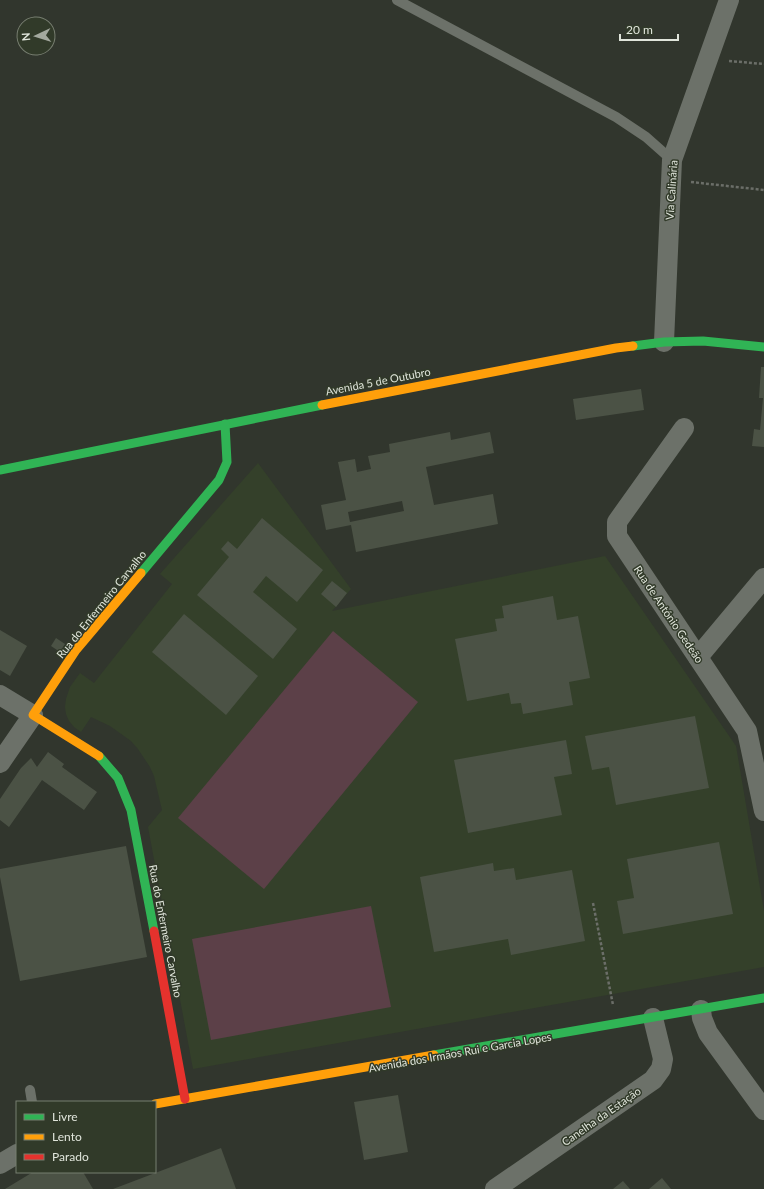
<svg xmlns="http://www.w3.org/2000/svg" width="764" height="1189" font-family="Lato,sans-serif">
  <rect width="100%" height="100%" fill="#31362d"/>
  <polygon fill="#34402a" points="258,463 351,589 332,611 605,556 736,746 764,911 764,967 193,1069 148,827 162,810 154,776 150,767 138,749 131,741 110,726 91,717 81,732 74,727 69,721 66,714 65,707 66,699 70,687 80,673 94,683 172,584 160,574"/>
  <g fill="#5c4048">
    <polygon points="333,631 418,702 264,889 178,818"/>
    <polygon points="371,906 391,1007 211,1040 192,939"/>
  </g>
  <g fill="#4b5245" fill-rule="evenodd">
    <polygon points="761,367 764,367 764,447 752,446 754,429 760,430 763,398 759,398"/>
    <polygon points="641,389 644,410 576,420 573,399"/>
    <path d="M450,432L451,440L490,432L494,453L426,467L434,505L493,494L498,524L356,552L351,525L326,530L321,505L346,500L338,462L355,459L357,472L371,469L368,456L390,452L389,444ZM402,501L404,511L350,522L348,512Z"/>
    <polygon points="262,518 323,570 297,602 266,576 253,592 297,629 273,659 197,595 229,557 221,549 228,541 237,549"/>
    <polygon points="332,581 347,593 336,607 321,594"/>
    <polygon points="553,596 557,620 578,616 590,678 569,682 573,705 523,714 521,703 511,704 509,693 467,701 455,639 497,631 495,619 504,618 502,606"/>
    <polygon points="184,614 258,676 226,715 152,652"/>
    <polygon points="0,630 27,646 10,676 0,670"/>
    <polygon points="56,638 65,644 60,652 51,646"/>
    <polygon points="695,716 709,788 616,805 609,767 592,770 585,736"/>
    <polygon points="566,740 572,774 554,777 562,815 468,833 454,760"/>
    <polygon points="48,752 64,764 62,767 97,792 84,810 42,780 9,827 0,820 0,799 21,768 31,758 37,767"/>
    <polygon points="719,842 733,914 623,934 617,901 634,898 627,859"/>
    <polygon points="126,846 147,957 20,981 0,877 0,869"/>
    <polygon points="493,863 494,871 514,868 516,880 572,870 585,941 511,955 508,939 434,952 420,877"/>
    <polygon points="398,1095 408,1152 364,1160 354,1102"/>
    <polygon points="221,1148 236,1189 113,1189"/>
    <polygon points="33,1172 83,1172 93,1189 5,1189"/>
    <polygon points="662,1178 671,1189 649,1189"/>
    <polygon points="623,1181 630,1189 613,1189"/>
  </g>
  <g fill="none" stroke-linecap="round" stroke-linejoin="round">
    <g stroke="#6b6e68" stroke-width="2.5" stroke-dasharray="3 2" stroke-linecap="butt">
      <polyline points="729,61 764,64"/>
      <polyline points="691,182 764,190"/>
      <polyline points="593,903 613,1005"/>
    </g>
    <g stroke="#6c7169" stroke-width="10">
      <polyline points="397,0 616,117 646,137 672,160"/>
      <polyline points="30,1090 32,1102"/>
    </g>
    <g stroke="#6c7169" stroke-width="20">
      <polyline points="664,342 672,160 729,0"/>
      <polyline points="684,428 617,522 617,536 747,731 764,811"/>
      <polyline points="698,657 764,578"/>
      <polyline points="0,695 33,715 0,763"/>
      <polyline points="701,1010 702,1018 708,1033 764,1110"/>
      <polyline points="0,1164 17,1154"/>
      <polyline points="495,1189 653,1080 661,1069 663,1059 653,1018"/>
    </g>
    <g stroke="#30b455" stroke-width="9">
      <polyline points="633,346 664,342 703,341 764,347"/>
      <polyline points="0,470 322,405"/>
      <polyline points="141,573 219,480 227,462 225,424"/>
      <polyline points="99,756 118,778 131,810 154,931"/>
      <polyline points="434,1055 764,998"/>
    </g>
    <g stroke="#ff9f0a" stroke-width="9">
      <polyline points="322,405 616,348 633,346"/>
      <polyline points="99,756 33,715 76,650 141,573"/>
      <polyline points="155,1104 434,1055"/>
    </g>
    <polyline stroke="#e5322d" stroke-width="9" points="154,931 185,1099"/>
  </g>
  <g text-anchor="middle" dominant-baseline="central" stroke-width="3" stroke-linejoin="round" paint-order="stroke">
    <g font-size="11" fill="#e0e5db" stroke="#313a29">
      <text transform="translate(671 190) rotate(-86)">Via Calinária</text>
      <text transform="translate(378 381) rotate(-11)">Avenida 5 de Outubro</text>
      <text transform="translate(101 604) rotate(-51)">Rua do Enfermeiro Carvalho</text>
      <text transform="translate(669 614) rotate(56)">Rua de António Gedeão</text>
      <text transform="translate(166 931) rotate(79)">Rua do Enfermeiro Carvalho</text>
      <text transform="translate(460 1052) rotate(-10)">Avenida dos Irmãos Rui e Garcia Lopes</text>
      <text transform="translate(601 1116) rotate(-35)">Canelha da Estação</text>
    </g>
  </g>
  <rect x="16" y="1101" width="140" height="72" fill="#313a29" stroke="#777e70"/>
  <rect x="24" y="1114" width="20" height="6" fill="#30b455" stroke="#777e70"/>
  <text x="52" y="1121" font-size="12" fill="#e0e5db">Livre</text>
  <rect x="24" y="1134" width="20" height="6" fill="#ff9f0a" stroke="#777e70"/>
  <text x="52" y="1141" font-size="12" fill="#e0e5db">Lento</text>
  <rect x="24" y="1154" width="20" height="6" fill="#e5322d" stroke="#777e70"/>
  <text x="52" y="1161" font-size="12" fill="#e0e5db">Parado</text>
  <g transform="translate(36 36) rotate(266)"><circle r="19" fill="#313a29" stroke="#777e70"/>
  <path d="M0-3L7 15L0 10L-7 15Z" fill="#a3a89e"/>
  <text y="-6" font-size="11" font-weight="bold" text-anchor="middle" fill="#e0e5db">N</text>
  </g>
  <path d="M620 34v6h58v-6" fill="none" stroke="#e0e5db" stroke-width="2"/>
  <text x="626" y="34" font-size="12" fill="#e0e5db" stroke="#313a29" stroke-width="3" paint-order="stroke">20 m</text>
</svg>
